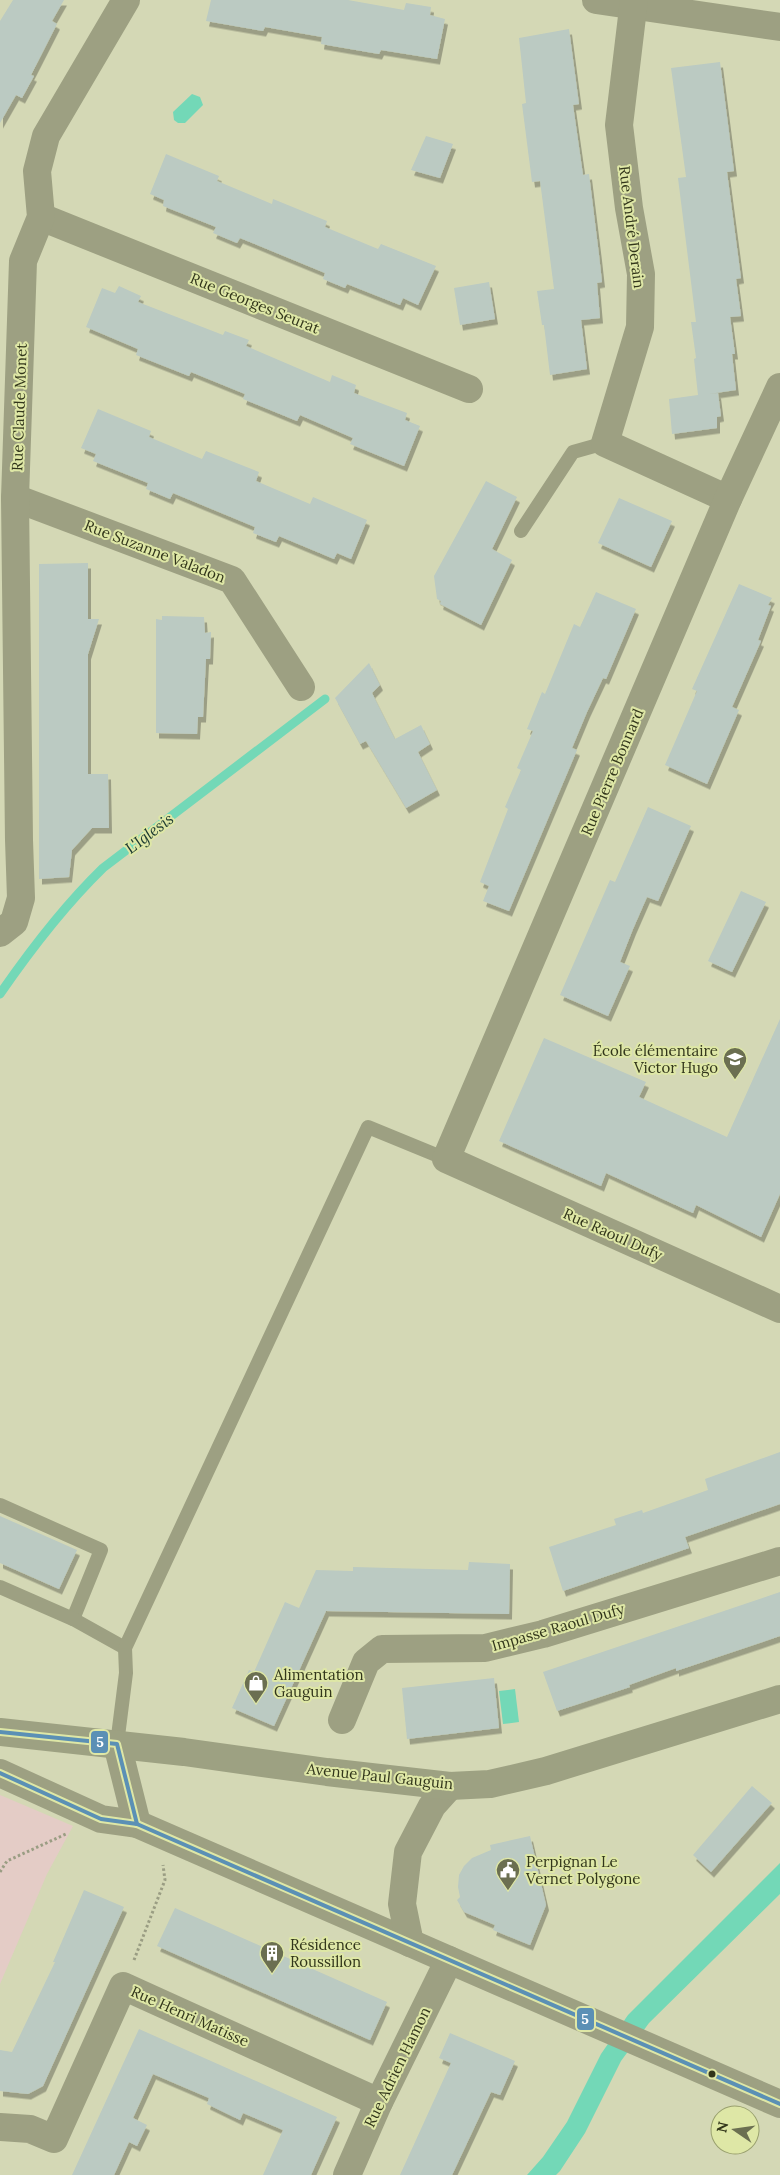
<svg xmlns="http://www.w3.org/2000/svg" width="780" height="2175" font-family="Lora,serif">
  <defs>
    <filter id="shadow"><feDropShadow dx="3" dy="5.5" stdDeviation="0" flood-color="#0004"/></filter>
  </defs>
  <rect width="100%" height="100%" fill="#d4d8b5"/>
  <polygon fill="#e4ccc6" points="0,1795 73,1826 47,1874 0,1984"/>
  <g fill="#73d8b7">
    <polygon points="192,94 200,97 203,105 185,123 178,123 174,120 173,112"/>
    <polygon points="515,1689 519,1722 503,1724 499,1691"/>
    <polygon points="780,1863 780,1894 649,2023 621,2061 585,2133 560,2171 556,2175 527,2175 543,2157 567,2122 601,2054 628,2015"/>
  </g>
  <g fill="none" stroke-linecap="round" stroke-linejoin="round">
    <path stroke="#73d8b7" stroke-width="9" d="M0,994C31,949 64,906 103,868L325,699"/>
  </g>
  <g fill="#bbcac2" filter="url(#shadow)">
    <polygon points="13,0 64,0 52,21 57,24 31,75 34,76 22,98 16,95 0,123 0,21"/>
    <polygon points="211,0 348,0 404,10 406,3 431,7 430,15 445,19 437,59 381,50 379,54 321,44 322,37 265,27 263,31 206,21"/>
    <polygon points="569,29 579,104 573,105 583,175 589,174 599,255 602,282 597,283 600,318 581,320 587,369 550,375 544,325 542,325 537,291 554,289 540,181 532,182 522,104 526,103 519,38"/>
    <polygon points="720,62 734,171 727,172 741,278 736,279 741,316 730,317 735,354 732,354 736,390 709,394 718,393 721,416 717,417 717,428 672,434 669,399 698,395 694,359 696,358 691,322 696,322 678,178 686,177 671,68"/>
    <polygon points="426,136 453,144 440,178 411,170"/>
    <polygon points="166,154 219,176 217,181 272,204 273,199 327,221 325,227 378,249 381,244 436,266 418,305 403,298 400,305 347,284 345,288 323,279 325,273 240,238 237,243 213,233 216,227 163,206 164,200 150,194"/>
    <polygon points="489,282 495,319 460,325 454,288"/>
    <polygon points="119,286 141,296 138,302 223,335 225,331 249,340 246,346 330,382 332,375 356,385 354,393 407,413 405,420 420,426 404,466 350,444 353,438 300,415 297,421 243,399 245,394 191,372 189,376 136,355 138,349 86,327 102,288 115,293"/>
    <polygon points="98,409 151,431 149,437 202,459 206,451 259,472 256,481 310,504 313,497 367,520 351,559 337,553 334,559 279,536 276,542 253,533 255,527 173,493 170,499 146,489 148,483 93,461 96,454 81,448"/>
    <polygon points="486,481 517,497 492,549 512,560 481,625 440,604 441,601 437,599 434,576"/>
    <polygon points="619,498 672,521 651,567 598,543"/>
    <polygon points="88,563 88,619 99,619 88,654 88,774 108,774 109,828 92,828 72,850 69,877 39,879 39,564"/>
    <polygon points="739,584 772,598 768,605 771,606 758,640 761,641 732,707 739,710 707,784 665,765 697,691 692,689"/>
    <polygon points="596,592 636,609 606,679 603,678 587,712 572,748 577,750 509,911 483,901 489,886 480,882 508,809 505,807 521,770 517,768 533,731 527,729 542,692 545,694 574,624 580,627"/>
    <polygon points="162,616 204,617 205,633 211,632 210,659 206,659 203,717 198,717 197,734 156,733 156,619 162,620"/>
    <polygon points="369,663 380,685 372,693 395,739 421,725 430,744 418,752 437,790 406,808 366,741 360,744 335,698"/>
    <polygon points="648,807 691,826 658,901 647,897 633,929 620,962 630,966 608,1016 560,995 610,880 615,882"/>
    <polygon points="741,891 766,902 732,972 708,961"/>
    <polygon points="780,1019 780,1194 761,1237 696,1205 693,1213 606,1173 601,1186 499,1141 544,1038 646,1082 639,1097 727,1137"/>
    <polygon points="780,1452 780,1504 685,1537 689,1548 563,1591 549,1547 616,1525 614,1519 642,1510 643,1513 708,1490 705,1479"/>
    <polygon points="0,1516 77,1550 59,1589 0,1563"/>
    <polygon points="469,1562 510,1564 509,1614 326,1611 274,1726 232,1708 249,1670 254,1672 285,1602 299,1608 316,1570 353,1571 353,1567 468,1570"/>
    <polygon points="780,1592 780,1636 676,1671 676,1668 629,1685 630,1687 557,1711 543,1672"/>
    <polygon points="494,1678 499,1728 407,1739 402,1688"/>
    <polygon points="752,1786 772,1803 711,1872 693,1855"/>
    <polygon points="530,1836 546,1905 530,1945 493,1930 495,1925 464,1912 457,1900 460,1897 458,1887 459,1875 464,1866 472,1858 491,1850 490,1845"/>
    <polygon points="84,1890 124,1907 43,2086 28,2094 0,2091 0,2050 12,2052 55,1962 53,1962"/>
    <polygon points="175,1908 387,2002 370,2040 157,1946"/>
    <polygon points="139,2029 337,2117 311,2175 263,2175 283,2130 243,2113 240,2120 207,2104 209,2098 153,2074 133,2118 147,2125 137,2146 129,2142 114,2175 72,2175"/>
    <polygon points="450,2033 515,2061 500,2095 491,2092 452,2175 400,2175 451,2063 439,2058"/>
  </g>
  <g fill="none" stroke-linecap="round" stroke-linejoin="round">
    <g stroke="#9a9d83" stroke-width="3" stroke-dasharray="2.5 2.5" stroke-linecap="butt">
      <polyline points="0,1872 7,1861 66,1834"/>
      <polyline points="134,1960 165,1880 163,1865"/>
    </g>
    <g stroke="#9da082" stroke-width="14">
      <polyline points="521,531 573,452 605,443"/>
      <polyline points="0,1505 101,1550 73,1619"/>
      <polyline points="0,1587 73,1619 125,1648"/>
      <polyline points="117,1744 126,1673 125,1648 368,1127 446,1159"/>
    </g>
    <g stroke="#9da082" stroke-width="28">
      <polyline points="596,0 780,27"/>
      <polyline points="634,0 619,125 629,208 641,274 640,327 605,443 728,499"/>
      <polyline points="41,217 469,389"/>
      <polyline points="780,387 728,499 446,1159 780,1309"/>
      <polyline points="15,498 232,580 301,687"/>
      <polyline points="0,933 14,922 21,898 19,840 15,498 23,261 41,217 37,171 46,136 126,0"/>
      <polyline points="342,1720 366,1662 382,1649 485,1648 543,1634 780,1561"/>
      <polyline points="117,1744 137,1824"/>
      <polyline points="0,1773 101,1819 137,1824 780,2104"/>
      <polyline points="410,1943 402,1904 408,1852 432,1806 450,1786"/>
      <polyline points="0,2127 30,2129 54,2139 123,1986 379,2102"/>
      <polyline points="347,2175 379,2102 449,1960"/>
    </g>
    <polyline stroke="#9da182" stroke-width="28" points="0,1732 184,1752 327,1772 450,1786 490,1784 546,1771 780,1699"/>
    <g stroke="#dee7a6" stroke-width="8">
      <g id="bus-1">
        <polyline points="0,1732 117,1744 137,1824"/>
        <polyline points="0,1773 101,1819 137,1824 780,2104"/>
      </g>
    </g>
    <use href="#bus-1" stroke="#5b90b5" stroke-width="4"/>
  </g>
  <defs>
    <g id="school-pin" transform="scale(1.25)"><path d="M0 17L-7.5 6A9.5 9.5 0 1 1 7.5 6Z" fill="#6b6f51" stroke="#dee7a6"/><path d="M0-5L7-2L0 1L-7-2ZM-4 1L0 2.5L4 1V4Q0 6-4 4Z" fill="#fff"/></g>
    <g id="shop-pin" transform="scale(1.25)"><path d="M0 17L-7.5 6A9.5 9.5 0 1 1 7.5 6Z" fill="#6b6f51" stroke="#dee7a6"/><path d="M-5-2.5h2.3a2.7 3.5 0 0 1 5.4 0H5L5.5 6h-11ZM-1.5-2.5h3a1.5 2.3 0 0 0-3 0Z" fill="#fff"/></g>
    <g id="civic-pin" transform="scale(1.25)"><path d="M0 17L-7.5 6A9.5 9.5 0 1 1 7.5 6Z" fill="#6b6f51" stroke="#dee7a6"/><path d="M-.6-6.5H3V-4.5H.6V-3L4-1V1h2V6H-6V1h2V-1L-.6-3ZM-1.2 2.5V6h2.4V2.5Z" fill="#fff"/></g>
    <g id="building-pin" transform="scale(1.25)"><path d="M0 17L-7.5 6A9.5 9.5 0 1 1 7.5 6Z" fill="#6b6f51" stroke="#dee7a6"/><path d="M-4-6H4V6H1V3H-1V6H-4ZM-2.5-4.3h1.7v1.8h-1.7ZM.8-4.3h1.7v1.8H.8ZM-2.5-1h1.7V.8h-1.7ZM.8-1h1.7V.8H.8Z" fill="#fff"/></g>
  </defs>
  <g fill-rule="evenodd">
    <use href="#school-pin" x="735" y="1059"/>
    <use href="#shop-pin" x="256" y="1683"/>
    <use href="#civic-pin" x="508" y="1870"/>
    <use href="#building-pin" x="272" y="1953"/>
  </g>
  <circle fill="#32361b" stroke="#dee7a6" stroke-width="2" cx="712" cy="2074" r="4.5"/>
  <g text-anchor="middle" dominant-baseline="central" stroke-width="4" stroke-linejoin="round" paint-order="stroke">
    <g font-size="15" fill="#32361b" stroke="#dee7a6">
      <text transform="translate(632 227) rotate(83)">Rue André Derain</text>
      <text transform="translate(255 303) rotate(22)">Rue Georges Seurat</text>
      <text transform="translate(19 407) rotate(-88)">Rue Claude Monet</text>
      <text transform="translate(155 551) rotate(21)">Rue Suzanne Valadon</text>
      <text transform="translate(612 772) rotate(-67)">Rue Pierre Bonnard</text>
      <text transform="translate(613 1234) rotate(24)">Rue Raoul Dufy</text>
      <text transform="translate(558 1627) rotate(-16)">Impasse Raoul Dufy</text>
      <text transform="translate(380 1776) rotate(6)">Avenue Paul Gauguin</text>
      <text transform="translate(190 2016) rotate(24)">Rue Henri Matisse</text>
      <text transform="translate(397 2067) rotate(-64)">Rue Adrien Hamon</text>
    </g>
    <g font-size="15" fill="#32361b" stroke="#dee7a6" text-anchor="start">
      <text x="718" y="1050" text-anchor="end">École élémentaire<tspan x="718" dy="17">Victor Hugo</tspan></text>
      <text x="274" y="1674">Alimentation<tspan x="274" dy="17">Gauguin</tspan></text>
      <text x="526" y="1861">Perpignan Le<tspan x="526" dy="17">Vernet Polygone</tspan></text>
      <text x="290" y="1944">Résidence<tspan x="290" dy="17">Roussillon</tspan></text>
    </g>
    <g font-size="16" font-style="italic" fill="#19372f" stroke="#dee7a6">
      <text transform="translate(149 833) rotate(-37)">L'Iglesis</text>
    </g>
  </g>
  <g stroke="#dee7a6" stroke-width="2">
    <rect x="90" y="1730" width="19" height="24" rx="5" fill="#5b90b5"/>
    <rect x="576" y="2007" width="19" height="24" rx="5" fill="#5b90b5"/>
  </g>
  <g font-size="14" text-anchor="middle" font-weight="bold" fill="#fff">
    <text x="100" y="1747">5</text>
    <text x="585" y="2024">5</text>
  </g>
  <g transform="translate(735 2130) rotate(283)"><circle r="24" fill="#dee7a6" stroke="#99a06e"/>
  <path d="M0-4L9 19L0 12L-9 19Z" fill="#6b6f51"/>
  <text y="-8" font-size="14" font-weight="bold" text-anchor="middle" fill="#32361b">N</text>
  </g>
</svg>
